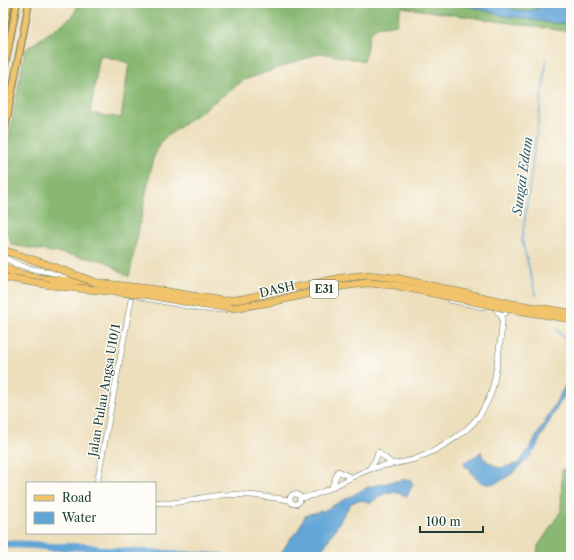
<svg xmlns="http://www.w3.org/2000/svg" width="574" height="560" font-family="'Libre Caslon Text',serif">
  <rect width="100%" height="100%" fill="#fdfcf7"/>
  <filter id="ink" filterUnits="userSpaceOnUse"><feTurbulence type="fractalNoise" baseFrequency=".025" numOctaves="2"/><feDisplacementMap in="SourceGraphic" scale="8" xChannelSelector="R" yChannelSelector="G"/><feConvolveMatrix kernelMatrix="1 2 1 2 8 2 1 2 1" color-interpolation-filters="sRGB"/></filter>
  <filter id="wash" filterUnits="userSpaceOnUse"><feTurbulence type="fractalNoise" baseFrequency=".012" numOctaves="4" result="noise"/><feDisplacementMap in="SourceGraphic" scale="16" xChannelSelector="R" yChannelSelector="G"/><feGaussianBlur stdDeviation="0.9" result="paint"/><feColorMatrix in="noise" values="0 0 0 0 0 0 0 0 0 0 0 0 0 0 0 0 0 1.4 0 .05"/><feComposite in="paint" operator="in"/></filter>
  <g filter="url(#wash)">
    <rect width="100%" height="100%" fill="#eddfbc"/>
    <g fill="#88b872" stroke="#547a53" fill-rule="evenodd">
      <path d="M75,3H452L481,9L500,15L552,23H571V32L401,7L397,24L377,27L370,33L364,61L321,53L244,80L162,140L153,159L129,277L105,261L12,245L3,223V169L25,50L72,17L77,8ZM100,55L129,63L121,118L90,113Z"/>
      <path d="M500,3H550C532,11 518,16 500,3Z"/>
      <polygon points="571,466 571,557 537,557 538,546 561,511 562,470"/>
    </g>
    <g fill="#62a5d7" stroke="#407186">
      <polygon points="452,3 500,3 504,6 523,12 536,9 550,3 571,3 571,23 552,23 500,15 481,9"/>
      <path d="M571,378V384C561,401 551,418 542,435C539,441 536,449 532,454C516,472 484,504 469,467H465L464,462L476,456L481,451L483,458L497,467L501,468L519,463L535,439L565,386Z"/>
      <path d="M410,479L413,484L407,496C403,495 401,494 398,493C388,490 378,496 371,503L359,500L351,503L318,557H291L284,554L282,557L281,553L290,539L298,530L305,516L309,514L323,511L368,487L395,481Z"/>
    </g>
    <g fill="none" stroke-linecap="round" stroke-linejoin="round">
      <g stroke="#62a5d7" stroke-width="1.5">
        <polyline points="536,296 522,240 547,57"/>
        <polyline points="556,329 571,346"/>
      </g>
      <polyline stroke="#62a5d7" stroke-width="8" points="3,544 35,545 51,547 85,547 106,551 222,557"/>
    </g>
  </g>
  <g filter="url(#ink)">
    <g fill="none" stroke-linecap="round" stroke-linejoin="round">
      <g stroke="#677664" stroke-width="6">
        <g id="tertiary">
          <path d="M3,256C20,270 48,271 70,276"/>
          <polyline points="140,297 202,309 224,310"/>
          <polyline points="450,300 483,307"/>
          <circle cx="502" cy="308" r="6"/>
          <polyline points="369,469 375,461 378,452 391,463"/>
          <polyline points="97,483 131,300"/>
          <polyline points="332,487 338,471 350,477"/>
          <circle cx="295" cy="499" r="5"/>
          <path d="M301,498C324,495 346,478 368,470C383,464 400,464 415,459C435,452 466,434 478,417C483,411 487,402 490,396C495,383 496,369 498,357C500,342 503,329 502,314"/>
          <path d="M155,502C178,506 200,496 222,495C246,493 267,497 290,500"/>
        </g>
      </g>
      <g stroke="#677664" stroke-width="8">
        <g id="primary">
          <polyline points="3,31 9,3"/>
          <polyline points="3,75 17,3"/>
          <polyline points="3,139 29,3"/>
        </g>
      </g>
      <g stroke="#677664" stroke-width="8">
        <g id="motorway">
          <polyline points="3,80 3,73"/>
          <polyline points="3,250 43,263"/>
          <path d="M3,267C26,281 66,280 93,282"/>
          <polyline points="3,280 9,278"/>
          <polyline points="50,285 77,288"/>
        </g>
      </g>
      <use href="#tertiary" stroke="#fff" stroke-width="5"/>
      <use href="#primary" stroke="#f1c36a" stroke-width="6"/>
      <use href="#motorway" stroke="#f1c36a" stroke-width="7"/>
      <g stroke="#677664" stroke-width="8" stroke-linecap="butt">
        <g id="motorway-bridge">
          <polyline points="43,263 97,283 151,289 223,301 242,299 341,278 367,275 396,278 513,304 571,313"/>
          <polyline points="9,278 50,285"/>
          <polyline points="77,288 148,295 204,305 233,308 271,302 343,286 367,283 394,285 505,308 571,319"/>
        </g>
      </g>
      <use href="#motorway-bridge" stroke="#f1c36a" stroke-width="7"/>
    </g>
  </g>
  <g text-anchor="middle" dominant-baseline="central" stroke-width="3" stroke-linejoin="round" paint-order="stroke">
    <rect fill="#fdfcf7" stroke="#62766e" stroke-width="1" x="310" y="280" width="28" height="18" rx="3"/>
    <g font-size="11" font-weight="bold" fill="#1f3d34">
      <text x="324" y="289">E31</text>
    </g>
    <g font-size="12" fill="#1f3d34" stroke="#fdfcf7">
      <text transform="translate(277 289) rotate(-13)">DASH</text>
      <text transform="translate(104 390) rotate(-80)">Jalan Pulau Angsa U10/1</text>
    </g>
    <g font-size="13" font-style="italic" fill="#36616d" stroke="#fdfcf7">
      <text transform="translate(522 176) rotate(-82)">Sungai Edam</text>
    </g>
  </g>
  <rect width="574" height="560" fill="none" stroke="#fdfcf7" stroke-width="16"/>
  <rect x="26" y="482" width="130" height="52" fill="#fdfcf7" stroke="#a4b0a9"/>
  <rect x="34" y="495" width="20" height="6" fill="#f1c36a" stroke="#a4b0a9"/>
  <text x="62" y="502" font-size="12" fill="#1f3d34">Road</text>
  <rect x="34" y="512" width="20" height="12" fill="#62a5d7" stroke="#a4b0a9"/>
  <text x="62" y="522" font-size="12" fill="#1f3d34">Water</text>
  <path d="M420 526v6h63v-6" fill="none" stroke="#1f3d34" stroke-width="2"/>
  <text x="426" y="526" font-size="12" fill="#1f3d34" stroke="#fdfcf7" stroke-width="3" paint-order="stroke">100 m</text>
</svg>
